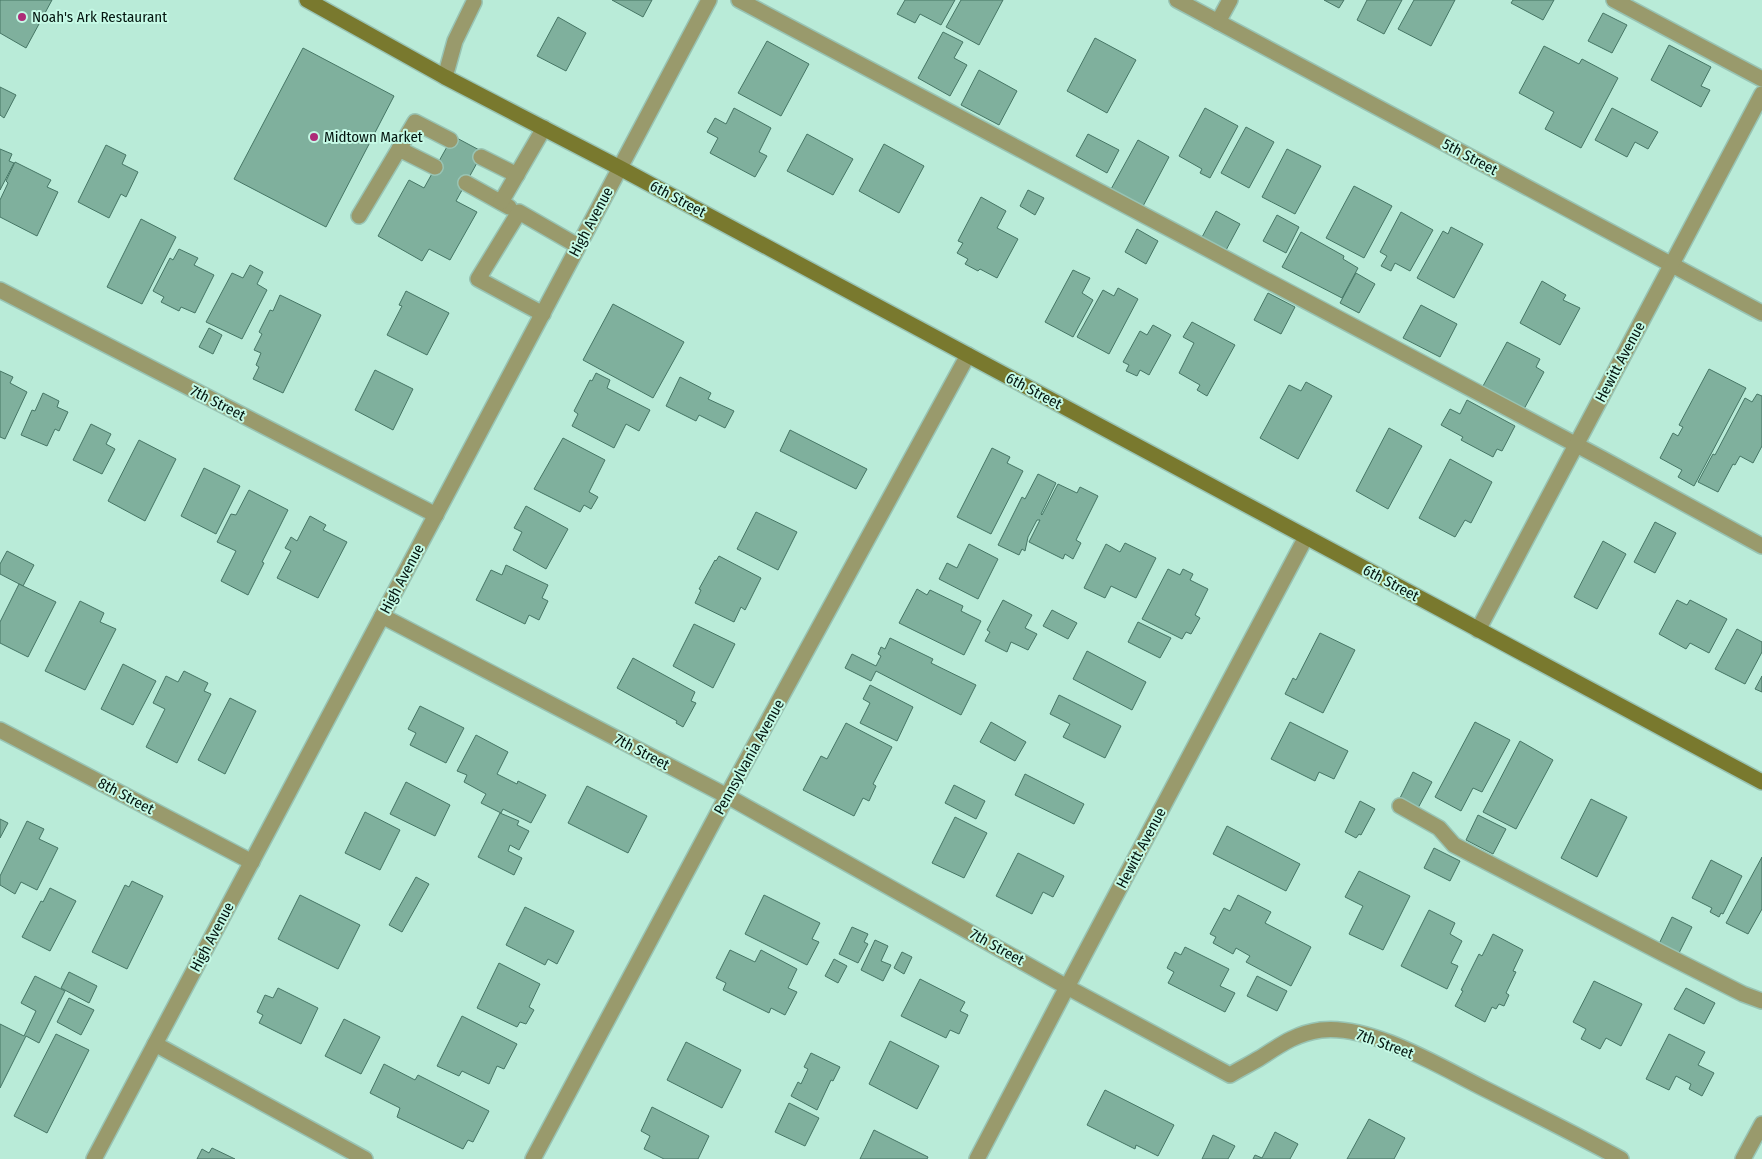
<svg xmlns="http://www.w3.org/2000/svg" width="1762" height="1159" font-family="'Fira Sans Condensed',sans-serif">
  <rect width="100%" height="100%" fill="#b9ebd8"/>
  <g fill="#7fb09d" stroke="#467665">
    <polygon points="0,0 52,0 26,48 0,33"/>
    <polygon points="612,0 652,0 643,17"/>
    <polygon points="905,0 955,0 941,25 920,14 915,23 897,14"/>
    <polygon points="961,0 1003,0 979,45 946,27"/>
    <polygon points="1324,0 1344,0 1339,8"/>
    <polygon points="1367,0 1402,0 1384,34 1357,20"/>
    <polygon points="1414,0 1455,0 1431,46 1398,29"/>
    <polygon points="1513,0 1554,0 1543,20 1511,3"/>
    <polygon points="1603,13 1627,25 1612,53 1588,41"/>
    <polygon points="558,17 586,33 566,71 537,56"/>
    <polygon points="943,32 963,42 954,58 967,65 950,96 918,78"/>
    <polygon points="1095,38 1136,60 1107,113 1067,91"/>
    <polygon points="767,41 809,64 781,116 738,93"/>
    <polygon points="1669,45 1711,67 1701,86 1710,90 1701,107 1651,80"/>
    <polygon points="1544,46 1579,64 1582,59 1618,78 1581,148 1545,129 1554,112 1519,93"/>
    <polygon points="303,48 394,96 326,227 234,179"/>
    <polygon points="979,70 1017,91 999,125 961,105"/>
    <polygon points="0,87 16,95 4,118 0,115"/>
    <polygon points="734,108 771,128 759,152 767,156 755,177 710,153 718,138 707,132 715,118 726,124"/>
    <polygon points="1205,108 1238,126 1210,178 1200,173 1202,169 1179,156"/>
    <polygon points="1612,108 1658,132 1648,149 1635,142 1627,157 1595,140"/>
    <polygon points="1246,127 1274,142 1249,188 1221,173"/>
    <polygon points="807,134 853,159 833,195 787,171"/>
    <polygon points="1088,134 1119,150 1107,173 1076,156"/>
    <polygon points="453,136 483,152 456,201 477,212 450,260 429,249 422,261 378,236 409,180 424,188"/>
    <polygon points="1138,140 1169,157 1142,208 1110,191"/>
    <polygon points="884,144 924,166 899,213 859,191"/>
    <polygon points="106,145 126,155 122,164 138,172 126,197 121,194 109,218 78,202"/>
    <polygon points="0,149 12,154 9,161 14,163 0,190"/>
    <polygon points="1287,149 1321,166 1295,214 1262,197"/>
    <polygon points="15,162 51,180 47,187 58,192 37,236 0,217 0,200 8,183 6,181"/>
    <polygon points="1354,186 1392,206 1364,258 1326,238"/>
    <polygon points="1028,190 1044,198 1035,215 1020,206"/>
    <polygon points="981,197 1006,211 997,228 1018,239 997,278 980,269 978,271 965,264 968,259 957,253 963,243 958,241"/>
    <polygon points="1216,211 1240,224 1225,252 1201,239"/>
    <polygon points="1401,212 1433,230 1410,271 1395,263 1391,271 1381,266 1387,256 1380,252"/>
    <polygon points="1277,215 1299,227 1286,253 1263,241"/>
    <polygon points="141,219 176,237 142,304 107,287"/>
    <polygon points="1451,227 1483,244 1454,298 1417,278 1443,231 1448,234"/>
    <polygon points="1137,229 1158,241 1146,264 1125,252"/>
    <polygon points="1301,232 1344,256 1343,259 1358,268 1342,298 1282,267"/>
    <polygon points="179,249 198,258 194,265 214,275 195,313 181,307 179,311 161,302 164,297 153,291 170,258 173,260"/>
    <polygon points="250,265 263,272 257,284 267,290 242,339 206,322 232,273 243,278"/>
    <polygon points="1073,270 1090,278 1082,293 1093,300 1073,337 1045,322"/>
    <polygon points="1356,273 1375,284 1359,313 1340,303"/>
    <polygon points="1542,281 1566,295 1563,300 1580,308 1560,345 1520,323"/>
    <polygon points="1118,288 1138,299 1109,354 1077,337 1103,290 1114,296"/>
    <polygon points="406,291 449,313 427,355 387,335 402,306 399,305"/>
    <polygon points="1268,293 1295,307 1281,334 1254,320"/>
    <polygon points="280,295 321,315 283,393 253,379 259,367 256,365 261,353 254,350 262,334 259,332 270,310 273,311"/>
    <polygon points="613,304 684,342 653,398 583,360"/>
    <polygon points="1421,305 1457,324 1440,357 1403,338"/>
    <polygon points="1192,322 1235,345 1207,396 1197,390 1200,385 1179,373 1194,343 1183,337"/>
    <polygon points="1153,325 1171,335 1149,375 1140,370 1137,376 1126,371 1129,365 1123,362 1140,331 1147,335"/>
    <polygon points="209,328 222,335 213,354 199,347"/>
    <polygon points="1507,342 1540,359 1536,367 1544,372 1524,409 1483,386"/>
    <polygon points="1709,369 1746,388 1694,486 1678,477 1682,470 1660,458 1673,433 1678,436 1683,427 1679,425"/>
    <polygon points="375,370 413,389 393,430 355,410"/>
    <polygon points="0,371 13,377 10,383 27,392 5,439 0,437"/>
    <polygon points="596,373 610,380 607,388 650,410 639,431 626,424 614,448 572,426 578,414 574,411 590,380 592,381"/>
    <polygon points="680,377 711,393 708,399 734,411 725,428 699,415 696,421 666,406"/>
    <polygon points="1306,382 1332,396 1298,459 1260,438 1289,385 1301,391"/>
    <polygon points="43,393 59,401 57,407 68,412 59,431 55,429 47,446 21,435 32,410 35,411"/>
    <polygon points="1757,394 1762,396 1762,446 1753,463 1740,456 1735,465 1733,464 1718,492 1698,482 1713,454 1715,455 1745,398 1752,402"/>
    <polygon points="1467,400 1515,426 1502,451 1497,449 1493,457 1461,440 1463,437 1441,425 1450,409 1460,414"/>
    <polygon points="91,424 111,434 106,444 115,449 102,474 73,460"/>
    <polygon points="1389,428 1422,446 1388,509 1356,491"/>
    <polygon points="790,430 867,469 856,489 780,451"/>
    <polygon points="563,438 605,460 589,492 598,497 591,509 584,505 580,512 534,489"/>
    <polygon points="139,440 176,459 145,521 108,501"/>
    <polygon points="992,448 1010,457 1007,463 1023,471 991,534 957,517"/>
    <polygon points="1450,459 1492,482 1471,523 1465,520 1455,537 1419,518"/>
    <polygon points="204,468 240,486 216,534 181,516"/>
    <polygon points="1038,474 1056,483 1041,514 1042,515 1058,484 1077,493 1080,487 1098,496 1076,540 1081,543 1073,559 1065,554 1063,559 1029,542 1040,520 1037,520 1028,537 1025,551 1022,549 1019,555 998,545 1022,497 1025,499"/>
    <polygon points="249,490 288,510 262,562 264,563 248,595 221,581 236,551 217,542 231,514 236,515"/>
    <polygon points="526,506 568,529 546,569 513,550 522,532 514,528"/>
    <polygon points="756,512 797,532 778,570 737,549"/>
    <polygon points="310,516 326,525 323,530 347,542 318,598 277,578 291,551 285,548 291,537 297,541"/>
    <polygon points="1655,522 1676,533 1655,573 1634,562"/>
    <polygon points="1603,541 1626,554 1597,609 1574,597"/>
    <polygon points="1125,543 1156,558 1136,598 1111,586 1105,598 1084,588 1106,544 1120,552"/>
    <polygon points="969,544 998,559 978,599 939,579 947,563 957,568"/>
    <polygon points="7,551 34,565 23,586 0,574 0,564"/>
    <polygon points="719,556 761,578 745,610 741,607 734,622 695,603 701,590 699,589 715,560 716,561"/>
    <polygon points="506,565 548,585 542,598 548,601 539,620 529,615 525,624 476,600 491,570 502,575"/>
    <polygon points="1168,569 1180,575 1183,569 1193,574 1190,580 1208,589 1195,615 1200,618 1191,634 1186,632 1182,639 1142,619"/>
    <polygon points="19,584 56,602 28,657 0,643 0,622"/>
    <polygon points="917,589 927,595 930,590 963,606 961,611 981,621 964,655 899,623"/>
    <polygon points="1003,600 1032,615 1025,628 1037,634 1028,650 1011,642 1007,652 985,641 990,632 987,630"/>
    <polygon points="1677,600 1687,605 1690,600 1727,619 1709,653 1690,643 1686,649 1659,634"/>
    <polygon points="80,601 104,613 100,622 116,629 85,690 45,671"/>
    <polygon points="1052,610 1077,623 1068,639 1043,626"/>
    <polygon points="1138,622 1171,638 1160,658 1128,642"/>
    <polygon points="694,624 735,644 713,688 673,666"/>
    <polygon points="1737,629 1762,642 1762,652 1745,684 1715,669"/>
    <polygon points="1320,633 1355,650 1323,713 1285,694 1293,678 1296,680"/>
    <polygon points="890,638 933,659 931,663 976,685 961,715 876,671 871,681 845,668 852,654 876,666 881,656 878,654 881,647 885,649"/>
    <polygon points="1087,651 1146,682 1132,710 1073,679"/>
    <polygon points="633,658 695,692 691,701 696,703 683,727 676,723 677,721 617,688"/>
    <polygon points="123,664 156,681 133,725 101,709"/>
    <polygon points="184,671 208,683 204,691 211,694 177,763 146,747 165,709 153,703 166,676 178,682"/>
    <polygon points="1762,676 1762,692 1755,689"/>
    <polygon points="870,685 913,707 897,741 860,723 870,703 863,699"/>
    <polygon points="1059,695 1121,726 1105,758 1063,737 1070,724 1050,714"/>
    <polygon points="230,698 256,711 225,774 198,760"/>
    <polygon points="420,706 464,728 446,763 410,745 416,733 408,729"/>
    <polygon points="991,722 1026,742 1015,761 980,742"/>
    <polygon points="1290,722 1348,751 1334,779 1319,772 1315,781 1271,759"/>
    <polygon points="1475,722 1510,740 1482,792 1473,788 1461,811 1435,797"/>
    <polygon points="846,723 892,747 873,784 876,786 869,801 863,798 854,816 803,790 821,756 827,759"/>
    <polygon points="476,735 508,752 497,774 517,784 518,781 546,795 531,823 503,809 501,813 481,803 486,794 464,782 467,775 457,771"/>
    <polygon points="1520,741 1553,760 1516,829 1483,812"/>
    <polygon points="1413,772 1432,782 1418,808 1400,798"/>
    <polygon points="1025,774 1084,804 1074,824 1015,795"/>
    <polygon points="406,782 450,805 435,836 390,814"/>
    <polygon points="954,785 985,801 976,819 945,803"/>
    <polygon points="587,786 647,816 628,853 568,823"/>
    <polygon points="1591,799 1627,817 1597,877 1561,858"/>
    <polygon points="1360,801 1375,809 1361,835 1359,834 1356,838 1345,832"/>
    <polygon points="365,812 400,830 380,870 345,853"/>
    <polygon points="500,813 519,821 517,825 529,831 519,850 510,845 508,851 522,858 514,875 478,857"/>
    <polygon points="1478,815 1506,829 1493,854 1466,840"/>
    <polygon points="955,817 987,833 964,878 932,863"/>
    <polygon points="0,819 8,823 0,838"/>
    <polygon points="27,821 44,829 39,839 58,848 37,890 21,882 15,894 0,885 0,876"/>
    <polygon points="1227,826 1300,864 1286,891 1213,854"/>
    <polygon points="1434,848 1460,861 1450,881 1424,868"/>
    <polygon points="1018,853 1064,876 1053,897 1043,892 1032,914 996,896"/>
    <polygon points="1762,857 1762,909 1748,934 1726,923"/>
    <polygon points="1711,860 1742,876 1723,914 1721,913 1719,917 1710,912 1712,908 1692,898"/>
    <polygon points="1359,871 1410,896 1383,950 1349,934 1363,906 1345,897"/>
    <polygon points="416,877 429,884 402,932 389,925"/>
    <polygon points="132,881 163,896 127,969 92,952 125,885 129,887"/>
    <polygon points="50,888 76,901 50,951 22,937 41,901 43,902"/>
    <polygon points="300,895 360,925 338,969 278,939"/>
    <polygon points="764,895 820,923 812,939 819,942 807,965 745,934"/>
    <polygon points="1238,895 1271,912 1265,923 1311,947 1291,986 1246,962 1250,956 1236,948 1233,954 1213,943 1216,937 1210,934 1224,908 1230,911"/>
    <polygon points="525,907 574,931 557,964 548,959 545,965 506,945"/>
    <polygon points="1429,910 1455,923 1450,934 1462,941 1451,963 1458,966 1447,989 1401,966"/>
    <polygon points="1672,917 1692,927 1678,955 1658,946"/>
    <polygon points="852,927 868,934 864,942 868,944 858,963 839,954"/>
    <polygon points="1493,934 1523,950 1513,971 1516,972 1506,993 1509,995 1504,1006 1499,1004 1496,1009 1492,1007 1485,1022 1455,1006 1463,991 1461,990 1479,954 1482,956"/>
    <polygon points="875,940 888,946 881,961 891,965 883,981 861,970"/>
    <polygon points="1185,947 1229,969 1220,986 1235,993 1225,1012 1168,983 1174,972 1167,968 1175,952 1181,955"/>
    <polygon points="730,950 755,962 761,950 797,969 788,988 797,992 785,1015 771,1008 769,1013 723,990 726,983 716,978"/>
    <polygon points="902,952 912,957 904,974 894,968"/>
    <polygon points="834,959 847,966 838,983 825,976"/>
    <polygon points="499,963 540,984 529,1007 534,1010 526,1024 520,1022 517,1027 477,1008"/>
    <polygon points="69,972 97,986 89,1003 61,988"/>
    <polygon points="35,976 65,991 39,1043 26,1036 0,1088 0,1024 24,1036 36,1011 21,1003"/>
    <polygon points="1257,976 1287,991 1277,1011 1247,996"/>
    <polygon points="920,979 965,1002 960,1011 968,1015 959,1034 950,1030 946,1038 901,1016"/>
    <polygon points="1594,981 1642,1004 1621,1046 1606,1038 1600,1049 1581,1039 1586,1029 1573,1022"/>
    <polygon points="278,988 318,1008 301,1044 259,1023 263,1015 257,1012 265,995 273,998"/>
    <polygon points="1686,988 1715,1003 1704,1024 1674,1009"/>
    <polygon points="69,998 94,1010 81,1035 57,1022"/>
    <polygon points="462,1016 517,1044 504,1069 497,1066 489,1084 462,1071 459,1076 437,1066"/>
    <polygon points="344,1019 380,1037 361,1074 325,1056"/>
    <polygon points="56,1034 89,1050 47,1133 14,1116"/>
    <polygon points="1669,1034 1705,1052 1698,1065 1714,1073 1702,1096 1689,1089 1691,1084 1676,1076 1669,1090 1646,1079"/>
    <polygon points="890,1041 939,1066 917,1109 869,1084"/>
    <polygon points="686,1042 741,1070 722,1108 667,1080"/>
    <polygon points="811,1053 840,1067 833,1081 831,1080 817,1110 791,1096 798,1082 801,1084 808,1069 804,1067"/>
    <polygon points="384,1064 415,1080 418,1075 489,1111 473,1142 468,1140 463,1149 397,1117 400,1108 370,1093"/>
    <polygon points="1105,1090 1174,1125 1158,1156 1136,1145 1135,1149 1087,1125"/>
    <polygon points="789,1103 819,1118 805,1146 775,1132"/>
    <polygon points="652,1107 709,1136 698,1159 664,1159 644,1149 650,1136 641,1131"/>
    <polygon points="1369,1119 1405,1138 1394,1159 1347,1159"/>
    <polygon points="874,1130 928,1157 927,1159 860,1159"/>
    <polygon points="1275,1132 1298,1144 1290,1159 1253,1159 1255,1155 1262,1158"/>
    <polygon points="1213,1135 1235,1146 1228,1159 1202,1159"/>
    <polygon points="212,1148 235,1159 197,1159 202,1149 209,1153"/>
  </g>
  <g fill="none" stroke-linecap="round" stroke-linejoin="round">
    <g stroke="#98c4b4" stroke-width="18">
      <g id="lane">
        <polyline points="739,0 1603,459 1762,546"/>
        <polyline points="1614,0 1762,79"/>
        <polyline points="1218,22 1230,0"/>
        <polyline points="445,77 455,41 474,2"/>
        <polyline points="481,157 517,175"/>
        <polyline points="435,167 399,149 415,122 450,140"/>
        <polyline points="466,183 509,207"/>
        <polyline points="501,202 544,128"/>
        <polyline points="359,216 399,149"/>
        <polyline points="543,314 478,279 519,212 578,246"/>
        <polyline points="1400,806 1439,828 1454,845 1662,953 1743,994 1762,1001"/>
      </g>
    </g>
    <g stroke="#98c4b4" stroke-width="18">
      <g id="street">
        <polyline points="1177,0 1762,313"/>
        <polyline points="0,290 436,515"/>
        <path d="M382,616L727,796L1067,987L1230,1075C1240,1069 1250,1064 1260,1058C1280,1045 1297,1033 1321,1030C1370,1024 1439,1066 1483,1088C1529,1111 1575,1134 1621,1159"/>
        <polyline points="1478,630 1762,94"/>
        <polyline points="0,730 252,862"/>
        <polyline points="155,1044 365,1159"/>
        <polyline points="94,1159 709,0"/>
        <polyline points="533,1159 727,796 968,355"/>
        <polyline points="977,1159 1067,987 1306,537"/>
        <polyline points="1743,1159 1762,1124"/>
      </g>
    </g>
    <g stroke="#98c4b4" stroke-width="18">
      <polyline id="secondary" points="307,0 445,77 620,168 1762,782"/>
    </g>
    <use href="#lane" stroke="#999a6c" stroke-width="15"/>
    <use href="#street" stroke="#999a6c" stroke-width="15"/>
    <use href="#secondary" stroke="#79792e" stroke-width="15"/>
  </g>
  <g fill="#ad2c78" stroke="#c5f9e5" stroke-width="2">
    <circle cx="22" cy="17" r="5"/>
    <circle cx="314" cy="137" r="5"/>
  </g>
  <g text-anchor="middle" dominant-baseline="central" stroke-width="4" stroke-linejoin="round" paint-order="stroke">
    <g font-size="15" fill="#03150f" stroke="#c5f9e5" text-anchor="start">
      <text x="32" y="17">Noah's Ark Restaurant</text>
      <text x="324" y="137">Midtown Market</text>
    </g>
    <g font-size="15" fill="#03150f" stroke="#c5f9e5">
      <text transform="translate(1470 157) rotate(28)">5th Street</text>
      <text transform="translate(678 199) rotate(28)">6th Street</text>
      <text transform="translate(591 222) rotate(-62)">High Avenue</text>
      <text transform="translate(1620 362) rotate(-62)">Hewitt Avenue</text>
      <text transform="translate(1034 391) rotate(28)">6th Street</text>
      <text transform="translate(218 403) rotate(27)">7th Street</text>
      <text transform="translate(402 579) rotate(-62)">High Avenue</text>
      <text transform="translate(1391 583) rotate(28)">6th Street</text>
      <text transform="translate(642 752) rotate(28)">7th Street</text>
      <text transform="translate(749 757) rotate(-61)">Pennsylvania Avenue</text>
      <text transform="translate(126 796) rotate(28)">8th Street</text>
      <text transform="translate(1141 848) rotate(-62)">Hewitt Avenue</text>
      <text transform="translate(212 937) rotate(-62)">High Avenue</text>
      <text transform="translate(997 947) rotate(29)">7th Street</text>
      <text transform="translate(1385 1044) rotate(20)">7th Street</text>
    </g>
  </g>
</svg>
